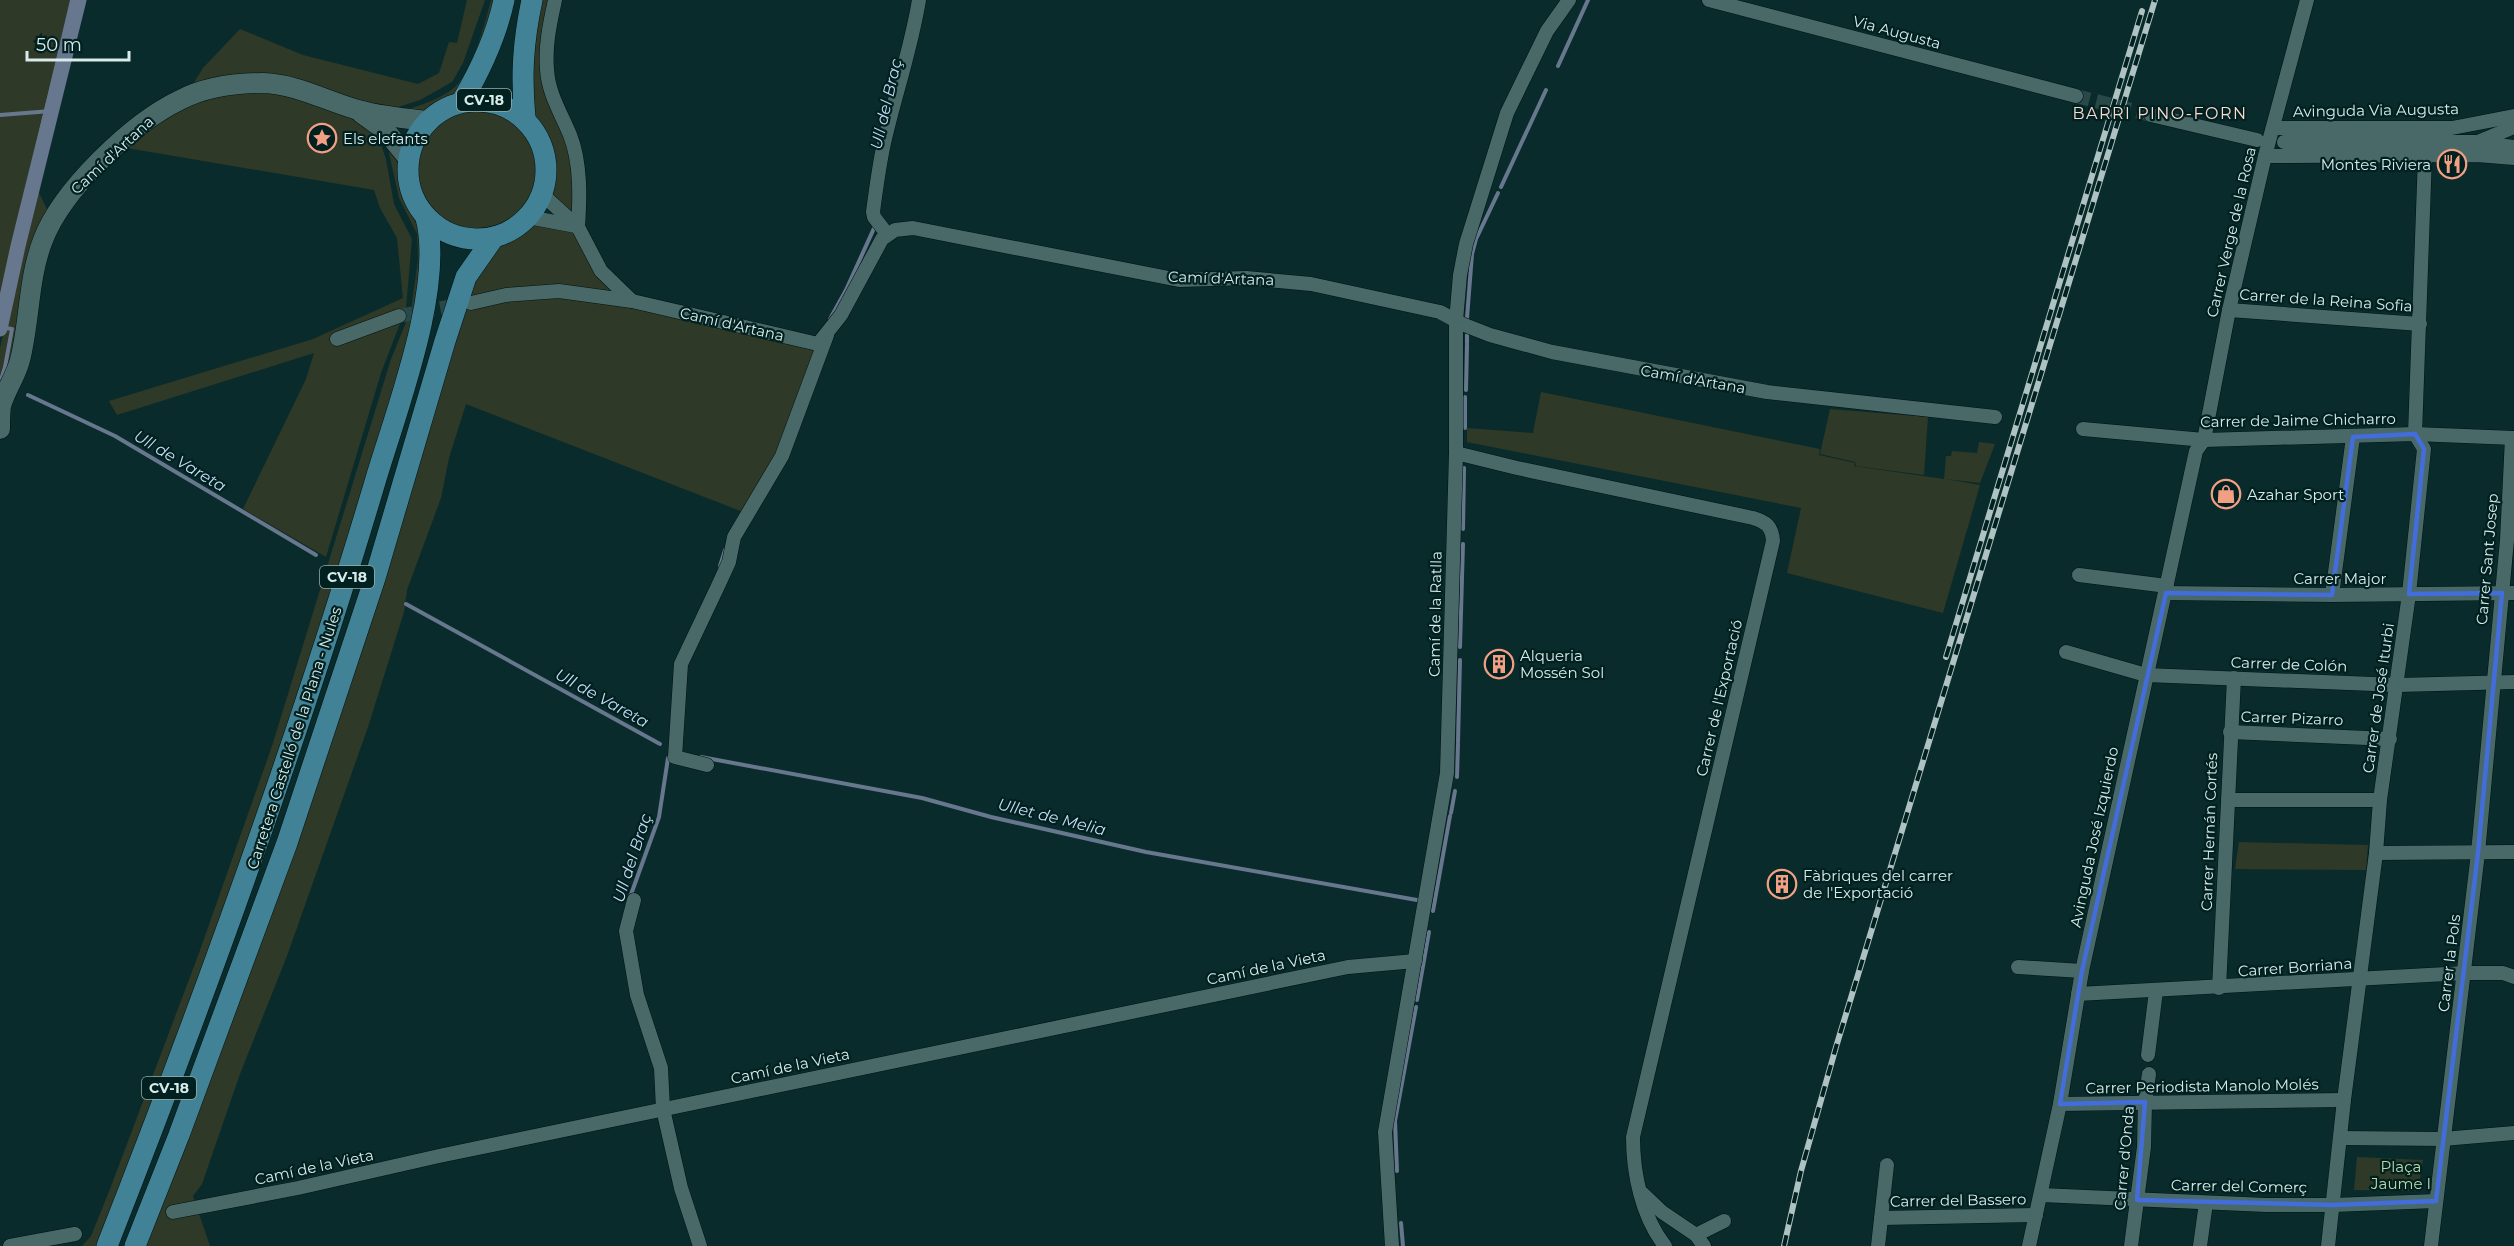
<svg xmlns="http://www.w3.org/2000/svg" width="2514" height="1246" font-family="Montserrat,sans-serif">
  <rect width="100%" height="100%" fill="#0a2b2b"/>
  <g fill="#2f3927">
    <polygon points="0,0 70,0 0,300"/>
    <polygon points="467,0 485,0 463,63 452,82 420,100 392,109 359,101 193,84 203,68 240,29 303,55 418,84 439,73 449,42 457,43"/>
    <path d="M491,0H497L479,56L456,93L435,103L423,112L402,110C416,108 445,97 456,86C473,69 485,23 491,0Z"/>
    <path d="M540,0H552L545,38L571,153L575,218L551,198C554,177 557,158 548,139C544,129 535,120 533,110C525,72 534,37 540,0Z"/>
    <path d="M273,92C312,99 347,112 380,132L379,139L386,159L394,204L412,239L406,308L381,373L326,557L243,509L306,379L314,353L117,415L109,401L313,339L403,298L397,238L380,208L374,190L127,148L179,107L230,93Z"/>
    <circle cx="477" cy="169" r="60"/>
    <polygon points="387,144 397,158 400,186 422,232 414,324 287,741 99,1246 82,1246 91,1236 110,1189 199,953 272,746 391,359 411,310 418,259 417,234 399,198"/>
    <polygon points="38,191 47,209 33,243 18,341 0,385 0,348"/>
    <polygon points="543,224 576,231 619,295 558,293 632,304 820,347 779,457 743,512 466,404 449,458 441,498 407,590 404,612 368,727 287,956 240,1074 202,1184 193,1196 210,1246 143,1246 468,295 486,260 501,243 533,225"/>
    <polygon points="1541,392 1820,449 1819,455 1855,463 1854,466 1944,479 1946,456 1951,456 1952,451 1977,453 1979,442 1995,444 1980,483 1946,479 1980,485 1943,613 1787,573 1801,508 1467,442 1467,428 1533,433"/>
    <polygon points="1830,409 1928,417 1924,475 1856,466 1855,462 1820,454"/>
    <polygon points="2239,842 2368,845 2366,870 2235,869"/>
    <polygon points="2357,1157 2423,1160 2418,1191 2354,1190"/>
  </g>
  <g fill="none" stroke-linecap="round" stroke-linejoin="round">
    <g stroke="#67778e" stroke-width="4">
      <polyline points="1558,66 1588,0"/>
      <polyline points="0,115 51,111"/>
      <polyline points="1501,187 1546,90"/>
      <polyline points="1477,237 1498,193"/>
      <polyline points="0,306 72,0"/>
      <polyline points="1467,318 1472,254 1476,239"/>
      <polyline points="830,319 846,290 875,226"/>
      <polyline points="0,327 12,329 5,367 1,380"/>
      <polyline points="1467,343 1467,335"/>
      <polyline points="1466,390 1467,345"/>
      <polyline points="28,395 115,436 316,555"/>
      <polyline points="1465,428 1465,397"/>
      <polyline points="1463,529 1464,468"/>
      <polyline points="720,566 725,550"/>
      <polyline points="1462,577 1463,544"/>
      <polyline points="406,604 660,744"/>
      <polyline points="1460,647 1462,578"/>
      <polyline points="1458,742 1460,660"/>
      <polyline points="701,757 922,798 991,817 1146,852 1417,900"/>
      <polyline points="1457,777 1458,744"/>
      <polyline points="1451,813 1455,791"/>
      <polyline points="629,900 659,817 668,758"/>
      <polyline points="1433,911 1450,816"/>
      <polyline points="1417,1000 1429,932"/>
      <polyline points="1397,1171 1395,1121 1416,1007"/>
      <polyline points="1401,1223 1403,1246"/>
    </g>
    <polyline stroke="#67778e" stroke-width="15" points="0,329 18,246 79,0"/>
    <g stroke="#294848" stroke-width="14" stroke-dasharray="14 7" stroke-linecap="butt">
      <polyline points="2076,96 2151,115"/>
      <polyline points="399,316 463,304"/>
    </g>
    <g stroke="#001212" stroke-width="15">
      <g id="street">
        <path d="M555,0C550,23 545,45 547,69C548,93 561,113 570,135C581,163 580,197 578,227"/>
        <polyline points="1709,0 2076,96"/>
        <polyline points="2151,115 2257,140"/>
        <polyline points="2274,128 2452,128 2514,116"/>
        <polyline points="2284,142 2476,142 2514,147"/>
        <polyline points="2478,142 2514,127"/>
        <polyline points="2265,156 2477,155 2514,158"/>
        <polyline points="543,195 578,227 601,271 632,301 818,344 841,315 882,239 895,230 913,228 1179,280 1246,278 1311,284 1440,312 1462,324 1490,335 1552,352 1767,392 1995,417"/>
        <polyline points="528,217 576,226"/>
        <path d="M887,234L874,217L873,212C876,189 879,166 884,143C895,95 911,49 919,0"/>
        <polyline points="471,303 506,295 559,291 632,301"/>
        <polyline points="2229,310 2420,324"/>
        <polyline points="337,339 399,316"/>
        <polyline points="2083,429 2204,440 2415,434 2514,438"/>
        <path d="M1456,453L1517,468L1753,518C1766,522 1772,526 1773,541L1633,1137C1633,1174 1642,1217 1665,1246"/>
        <polyline points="2079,575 2167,586"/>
        <polyline points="2166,593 2332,595 2514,593"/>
        <polyline points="2332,595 2353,437"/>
        <polyline points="2066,652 2146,675 2398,685 2514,682"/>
        <polyline points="2230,732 2390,739"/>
        <polyline points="707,765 675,757 681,664 718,586 729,562 734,537 782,456 827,335"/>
        <polyline points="2228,800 2380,800"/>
        <polyline points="2376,853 2514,852"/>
        <polyline points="634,900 626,931 637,995 661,1068 663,1109 681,1188 700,1246"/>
        <polyline points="2018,967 2082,971"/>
        <polyline points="2219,988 2234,678"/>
        <polyline points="2078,994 2465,973 2503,973 2514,977"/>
        <polyline points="2148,1055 2156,991"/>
        <polyline points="2060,1104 2344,1100"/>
        <polyline points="2341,1138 2443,1139 2514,1133"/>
        <polyline points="1642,1193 1662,1212 1696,1235 1704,1246"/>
        <polyline points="2041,1195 2266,1205 2333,1205 2436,1201"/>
        <polyline points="173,1212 298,1188 439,1156 1348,967 1415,961"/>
        <polyline points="1881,1218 2036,1215"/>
        <polyline points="1696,1235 1724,1221"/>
        <polyline points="10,1246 75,1234"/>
        <polyline points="1392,1246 1385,1132 1447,773 1456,453 1456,321 1460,275 1466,244 1507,113 1547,31 1569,0"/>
        <polyline points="1878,1246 1887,1165"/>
        <polyline points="2029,1246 2060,1104 2082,971 2196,451 2204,440 2229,310 2265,156 2307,0"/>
        <polyline points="2131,1246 2144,1147 2145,1102 2149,1074"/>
        <polyline points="2200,1246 2206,1203"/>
        <polyline points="2328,1246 2344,1100 2376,853 2380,800 2409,594 2424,449 2415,434 2425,156"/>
        <polyline points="2431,1246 2478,853 2507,540 2512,438"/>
      </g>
    </g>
    <g stroke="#001212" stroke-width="21">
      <g id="secondary">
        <polyline points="361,113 386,131 408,158"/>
        <path d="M0,429C0,422 0,413 1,406C5,391 16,376 20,360C30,321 28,278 43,240C62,190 132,123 180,100C205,87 235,83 263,83C296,84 324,100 355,109C377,116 403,118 426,121"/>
      </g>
    </g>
    <g stroke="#001212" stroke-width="22">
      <g id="primary">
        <circle cx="477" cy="170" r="69"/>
        <path d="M462,101C481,69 496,37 504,0"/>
        <path d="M525,118C521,76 523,42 532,0"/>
        <path d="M107,1246C206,994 298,741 375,482C396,411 444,288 426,218"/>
        <polyline points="135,1246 179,1135 287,843 375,578 445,341 466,277 494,237"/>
      </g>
    </g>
    <use href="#street" stroke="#496969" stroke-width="14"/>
    <use href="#secondary" stroke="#496969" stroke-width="20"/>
    <use href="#primary" stroke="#418296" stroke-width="21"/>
    <g stroke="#adc2c1" stroke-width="6">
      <g id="rail">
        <polyline points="1946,657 2142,11"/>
        <polyline points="1784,1246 1801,1171 1836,1047 2155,0"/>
      </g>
    </g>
    <use href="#rail" stroke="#012121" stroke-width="4" stroke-dasharray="11" stroke-linecap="butt"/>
  </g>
  <path fill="none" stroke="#426ddb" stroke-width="4.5" stroke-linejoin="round" d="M2415,434L2424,449L2409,594L2502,593L2478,853L2436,1201L2333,1205L2137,1200L2145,1102L2060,1104L2082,971L2166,593L2332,595L2353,437Z"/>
  <defs>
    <g id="sight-ring" transform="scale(1.5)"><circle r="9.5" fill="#012121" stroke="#f39f84" stroke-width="1.5"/><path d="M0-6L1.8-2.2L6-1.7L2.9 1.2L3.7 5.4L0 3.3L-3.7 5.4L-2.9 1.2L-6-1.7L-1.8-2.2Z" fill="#f39f84"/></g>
    <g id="restaurant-ring" transform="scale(1.5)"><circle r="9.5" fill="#012121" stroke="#f39f84" stroke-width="1.5"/><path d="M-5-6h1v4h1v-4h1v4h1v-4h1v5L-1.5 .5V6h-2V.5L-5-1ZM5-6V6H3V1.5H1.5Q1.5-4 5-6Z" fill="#f39f84"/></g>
    <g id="shop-ring" transform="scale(1.5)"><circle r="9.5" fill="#012121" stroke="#f39f84" stroke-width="1.5"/><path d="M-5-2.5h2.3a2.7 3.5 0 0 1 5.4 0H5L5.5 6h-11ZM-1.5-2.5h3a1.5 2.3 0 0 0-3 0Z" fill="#f39f84"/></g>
    <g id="building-ring" transform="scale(1.5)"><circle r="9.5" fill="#012121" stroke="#f39f84" stroke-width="1.5"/><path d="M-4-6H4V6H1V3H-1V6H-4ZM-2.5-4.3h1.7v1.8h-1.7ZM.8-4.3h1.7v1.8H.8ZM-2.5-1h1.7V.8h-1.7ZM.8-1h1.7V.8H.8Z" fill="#f39f84"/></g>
  </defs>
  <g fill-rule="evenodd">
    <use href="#sight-ring" x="322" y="138"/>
    <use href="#restaurant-ring" x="2452" y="164"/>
    <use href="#shop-ring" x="2226" y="494"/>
    <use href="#building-ring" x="1499" y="664"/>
    <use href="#building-ring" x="1782" y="884"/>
  </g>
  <g text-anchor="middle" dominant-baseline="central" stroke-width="4.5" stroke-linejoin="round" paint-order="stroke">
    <g fill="#012121" stroke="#98aead" stroke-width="1.5">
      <rect x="457" y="89" width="54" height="22" rx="4.5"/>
      <rect x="320" y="566" width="54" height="22" rx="4.5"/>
      <rect x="142" y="1077" width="54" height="22" rx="4.5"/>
    </g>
    <g font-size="14" font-weight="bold" fill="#d8eae9">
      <text x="484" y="100">CV-18</text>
      <text x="347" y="577">CV-18</text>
      <text x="169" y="1088">CV-18</text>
    </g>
    <g font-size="15" fill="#d8eae9" stroke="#012121">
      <text transform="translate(1897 32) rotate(15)">Via Augusta</text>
      <text transform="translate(2376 110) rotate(-1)">Avinguda Via Augusta</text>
      <text transform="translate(112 155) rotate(-43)">Camí d'Artana</text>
      <text transform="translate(2231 232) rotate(-77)">Carrer Verge de la Rosa</text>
      <text transform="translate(1221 278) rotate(2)">Camí d'Artana</text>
      <text transform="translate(2326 300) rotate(4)">Carrer de la Reina Sofia</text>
      <text transform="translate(732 324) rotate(13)">Camí d'Artana</text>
      <text transform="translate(1693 379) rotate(10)">Camí d'Artana</text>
      <text transform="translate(2298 420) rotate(-1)">Carrer de Jaime Chicharro</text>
      <text transform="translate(2487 559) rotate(-85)">Carrer Sant Josep</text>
      <text x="2340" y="578">Carrer Major</text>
      <text transform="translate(1435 614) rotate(-89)">Camí de la Ratlla</text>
      <text transform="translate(2289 664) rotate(2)">Carrer de Colón</text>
      <text transform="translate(1719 698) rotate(-77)">Carrer de l'Exportació</text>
      <text transform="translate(2378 698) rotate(-82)">Carrer de José Iturbi</text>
      <text transform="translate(2292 718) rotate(2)">Carrer Pizarro</text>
      <text transform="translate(294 738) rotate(-72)">Carretera Castelló de la Plana - Nules</text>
      <text transform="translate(2209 832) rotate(-88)">Carrer Hernán Cortés</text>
      <text transform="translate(2094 837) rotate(-78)">Avinguda José Izquierdo</text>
      <text transform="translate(2449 963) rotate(-83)">Carrer la Pols</text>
      <text transform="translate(1266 967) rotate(-12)">Camí de la Vieta</text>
      <text transform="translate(2295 967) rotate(-4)">Carrer Borriana</text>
      <text transform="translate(790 1066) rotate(-12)">Camí de la Vieta</text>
      <text transform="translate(2202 1086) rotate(-1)">Carrer Periodista Manolo Molés</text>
      <text transform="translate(2124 1158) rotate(-85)">Carrer d'Onda</text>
      <text transform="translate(314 1167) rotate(-12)">Camí de la Vieta</text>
      <text transform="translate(2239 1186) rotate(1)">Carrer del Comerç</text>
      <text transform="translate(1958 1200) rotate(-1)">Carrer del Bassero</text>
    </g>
    <g font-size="15" fill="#d8eae9" stroke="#012121" text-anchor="start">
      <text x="343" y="138">Els elefants</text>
      <text x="2431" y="164" text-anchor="end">Montes Riviera</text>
      <text x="2247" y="494">Azahar Sport</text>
      <text x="1520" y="655">Alqueria<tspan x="1520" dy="17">Mossén Sol</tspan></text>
      <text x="1803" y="875">Fàbriques del carrer<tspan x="1803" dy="17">de l'Exportació</tspan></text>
    </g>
    <g font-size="15" fill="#bdd9a9" stroke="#012121">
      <text x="2401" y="1166">Plaça<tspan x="2401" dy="17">Jaume I</tspan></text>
    </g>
    <g font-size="16" font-style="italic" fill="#c9dcf7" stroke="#012121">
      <text transform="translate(886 104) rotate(-77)">Ull del Braç</text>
      <text transform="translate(180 461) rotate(31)">Ull de Vareta</text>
      <text transform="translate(602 698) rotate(29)">Ull de Vareta</text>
      <text transform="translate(1052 817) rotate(14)">Ullet de Melia</text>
      <text transform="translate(632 858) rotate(-72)">Ull del Braç</text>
    </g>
    <g font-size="16" letter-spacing="1.5" fill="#fbdacf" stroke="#012121">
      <text x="2160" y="113">BARRI PINO-FORN</text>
    </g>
  </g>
  <path d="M27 51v9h102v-9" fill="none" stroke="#d8eae9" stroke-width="3"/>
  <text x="36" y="51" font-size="18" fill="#d8eae9" stroke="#012121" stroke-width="4.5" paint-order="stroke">50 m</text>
</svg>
